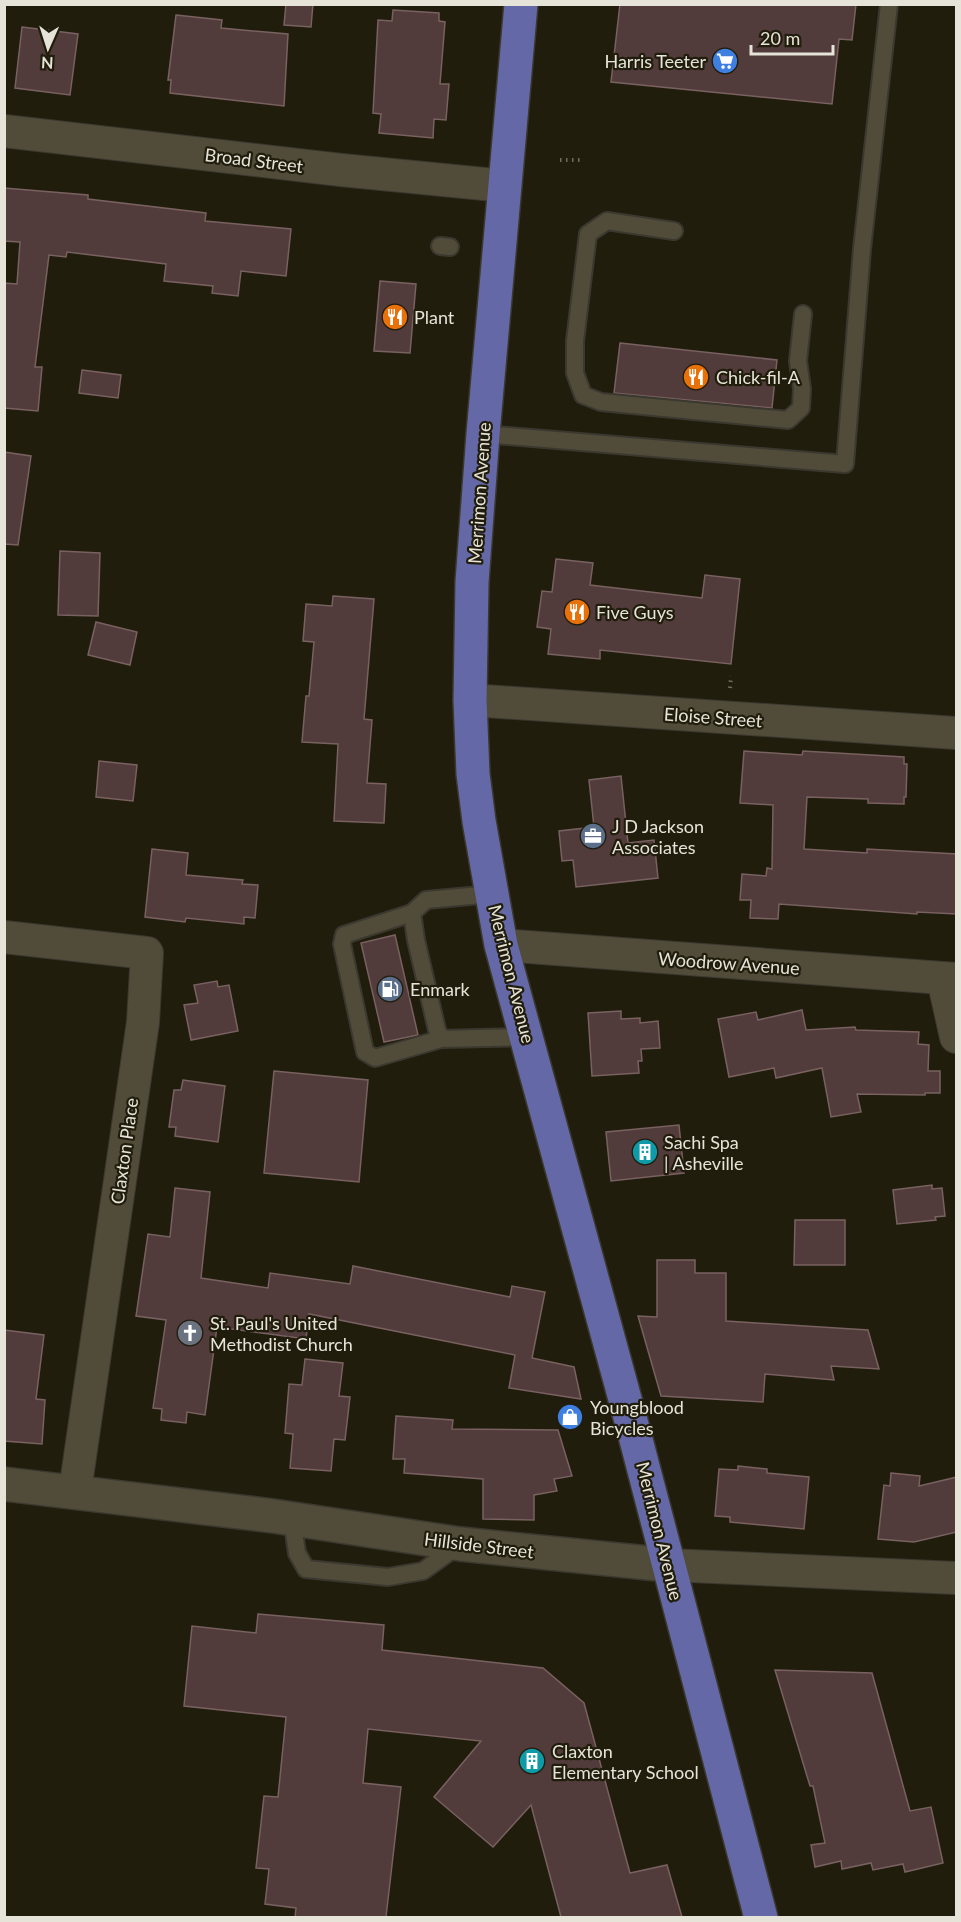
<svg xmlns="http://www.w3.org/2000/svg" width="961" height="1922" font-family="Lato,sans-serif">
  <rect width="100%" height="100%" fill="#211d0c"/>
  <g fill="#513b3b" stroke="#786160" stroke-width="1.5">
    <polygon points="286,4 313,4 311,27 284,25"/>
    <polygon points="620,4 856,4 852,40 839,39 832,104 611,82"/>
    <polygon points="393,10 439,13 439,21 445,22 440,84 449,84 446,120 434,119 433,138 379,133 381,114 373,113 378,20 392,21"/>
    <polygon points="176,15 222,20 221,28 288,34 284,106 170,93 171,80 168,80"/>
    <polygon points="22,27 78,34 70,95 15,88"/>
    <polygon points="4,188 88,195 88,199 206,213 205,221 291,229 286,276 241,271 238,296 212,293 213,286 164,281 166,264 67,252 66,257 49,255 35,367 42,367 38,411 4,408 4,283 17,284 20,242 4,241"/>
    <polygon points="380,281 416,284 410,353 374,351"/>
    <polygon points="620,343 777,360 772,408 614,393"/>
    <polygon points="82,370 121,375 118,398 79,393"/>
    <polygon points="4,452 31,456 18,545 4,544"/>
    <polygon points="60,551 100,553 98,616 58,615"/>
    <polygon points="556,559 593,563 590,585 702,598 705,575 740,579 731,664 600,650 600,659 548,654 551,629 537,627 542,591 552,592"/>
    <polygon points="333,596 374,599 364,719 372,720 367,783 386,784 384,823 334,821 338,744 302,742 306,696 309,696 314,642 303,641 306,604 332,606"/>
    <polygon points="96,622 137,632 130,665 88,655"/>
    <polygon points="744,751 802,755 803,751 904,757 904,764 907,764 906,797 904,797 904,804 868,803 868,799 807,797 804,849 867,853 867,849 957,854 957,914 917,912 917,914 779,904 778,919 750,918 751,900 740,900 742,874 766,876 767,868 772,869 773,805 740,803"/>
    <polygon points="99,761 137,765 133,801 96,797"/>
    <polygon points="621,776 628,843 654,840 658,878 576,887 573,860 562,861 559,831 594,827 589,780"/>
    <polygon points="152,849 188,853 186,875 243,880 242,884 258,885 255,918 244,917 244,924 186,918 185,922 145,917"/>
    <polygon points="395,935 418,1035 384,1042 361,943"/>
    <polygon points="217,981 218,987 229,985 238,1031 191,1040 184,1005 198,1003 194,985"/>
    <polygon points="802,1010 806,1030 855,1027 856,1030 919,1032 918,1044 929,1045 928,1071 940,1071 940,1093 925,1093 925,1095 857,1094 861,1112 831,1117 822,1068 776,1078 774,1068 729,1077 718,1019 756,1012 758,1020"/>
    <polygon points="621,1011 621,1019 640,1018 640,1023 658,1021 660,1048 641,1049 642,1061 638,1061 639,1073 592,1076 588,1013"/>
    <polygon points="274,1071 368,1080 359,1182 264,1173"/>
    <polygon points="183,1080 225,1086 218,1142 175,1136 176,1127 169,1127 174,1090 181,1090"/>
    <polygon points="679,1125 684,1173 611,1181 606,1132"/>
    <polygon points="932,1185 932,1189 942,1188 945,1216 935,1217 936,1220 897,1224 893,1190"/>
    <polygon points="175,1188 210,1192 201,1278 268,1288 270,1273 350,1284 353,1266 510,1297 512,1286 545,1292 532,1358 574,1367 581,1399 509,1388 515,1355 309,1314 306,1339 217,1327 205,1415 187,1412 186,1423 161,1420 162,1409 153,1408 166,1320 136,1316 148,1234 170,1237"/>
    <polygon points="795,1220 845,1220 845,1265 794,1265"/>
    <polygon points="657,1260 695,1260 695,1273 726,1273 726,1321 868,1330 879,1369 831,1366 834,1380 765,1374 763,1402 661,1396 638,1316 657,1317"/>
    <polygon points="4,1330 44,1335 36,1399 45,1400 42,1444 4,1441"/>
    <polygon points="305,1359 343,1363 339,1396 350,1397 345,1440 334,1439 331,1471 290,1468 293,1434 285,1433 289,1384 302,1385"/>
    <polygon points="396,1416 453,1420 452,1429 558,1430 572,1476 554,1479 557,1491 534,1495 534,1520 483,1519 483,1479 404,1473 405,1459 393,1459"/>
    <polygon points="738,1466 767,1469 767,1473 809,1477 804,1529 730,1522 730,1517 715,1516 719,1469 738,1470"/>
    <polygon points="891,1473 920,1476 919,1486 957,1477 957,1532 914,1542 878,1539 884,1485 890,1486"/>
    <polygon points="258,1614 384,1625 382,1650 543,1668 584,1703 630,1873 667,1865 682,1917 561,1917 531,1805 493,1847 434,1797 481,1741 368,1729 363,1783 401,1787 386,1917 295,1917 296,1908 265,1904 269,1869 256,1868 264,1796 278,1797 286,1717 184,1706 192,1626 256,1633"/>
    <polygon points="775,1670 872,1673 910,1811 931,1807 943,1863 905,1872 903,1864 873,1870 871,1863 842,1869 841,1861 815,1867 811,1845 825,1843 813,1786 810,1786"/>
  </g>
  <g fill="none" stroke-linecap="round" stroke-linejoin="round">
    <g stroke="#3b3830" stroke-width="20">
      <g id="lane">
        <polyline points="674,231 607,221 588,234 575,341 575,373 583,395 601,402 788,420 801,408 802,389 798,361 803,314"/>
        <polyline points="440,246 450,247"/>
        <polyline points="483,434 845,464 862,249 889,4"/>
        <polyline points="492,894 426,900 412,913 416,940 437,1030 441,1039 526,1037"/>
        <polyline points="412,913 344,935 342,944 365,1052 375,1058 441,1039"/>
        <polyline points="292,1519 297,1553 306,1569 388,1577 423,1571 459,1545"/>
      </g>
    </g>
    <g stroke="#3b3830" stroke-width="34">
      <g id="street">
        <polyline points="4,131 341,170 505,186"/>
        <polyline points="470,700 956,733"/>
        <polyline points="4,937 147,953 143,1022 75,1491"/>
        <polyline points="501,945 956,979"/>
        <polyline points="943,979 956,1037"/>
        <polyline points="668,1565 956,1578"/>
      </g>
    </g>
    <g stroke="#3b3830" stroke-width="36">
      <polyline id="secondary" points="4,1484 273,1516 460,1544 668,1565"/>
    </g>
    <g stroke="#3b3830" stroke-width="36">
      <polyline id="primary" points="521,4 483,434 472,582 470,700 473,774 479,821 501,945 634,1432 761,1918"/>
    </g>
    <g stroke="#706d5e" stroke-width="4" stroke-dasharray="1.5 4.5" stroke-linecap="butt">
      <polyline points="560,160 584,160"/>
      <polyline points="730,688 731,676"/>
    </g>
    <use href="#lane" stroke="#514c39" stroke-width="16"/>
    <use href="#street" stroke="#514c39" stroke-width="32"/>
    <use href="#secondary" stroke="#514c39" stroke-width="33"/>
    <use href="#primary" stroke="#6568a6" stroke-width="33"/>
  </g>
  <defs>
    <g id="supermarket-disc" transform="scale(1.35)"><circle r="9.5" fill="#3f7fe0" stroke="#211d0c"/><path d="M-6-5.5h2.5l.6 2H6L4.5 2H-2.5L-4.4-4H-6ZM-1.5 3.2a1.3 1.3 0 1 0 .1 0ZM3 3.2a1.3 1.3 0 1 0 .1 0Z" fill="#fff"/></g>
    <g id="restaurant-disc" transform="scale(1.35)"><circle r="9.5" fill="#e8710a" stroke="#211d0c"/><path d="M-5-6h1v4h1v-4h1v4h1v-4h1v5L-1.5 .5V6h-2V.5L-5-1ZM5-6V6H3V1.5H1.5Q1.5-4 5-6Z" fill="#fff"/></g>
    <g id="office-disc" transform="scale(1.35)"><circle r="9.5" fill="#5c6f8a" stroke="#211d0c"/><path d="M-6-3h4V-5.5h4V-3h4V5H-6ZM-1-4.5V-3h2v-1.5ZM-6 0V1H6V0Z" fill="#fff"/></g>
    <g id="fuel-disc" transform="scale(1.35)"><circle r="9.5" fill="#5c6f8a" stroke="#211d0c"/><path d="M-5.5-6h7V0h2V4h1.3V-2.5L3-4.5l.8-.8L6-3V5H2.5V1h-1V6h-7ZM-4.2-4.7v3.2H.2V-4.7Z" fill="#fff"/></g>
    <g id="building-disc" transform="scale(1.35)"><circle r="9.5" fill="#0f9aa8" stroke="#211d0c"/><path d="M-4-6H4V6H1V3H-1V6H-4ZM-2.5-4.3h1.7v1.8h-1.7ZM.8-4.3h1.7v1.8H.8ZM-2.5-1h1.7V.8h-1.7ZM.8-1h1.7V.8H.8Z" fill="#fff"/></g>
    <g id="church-disc" transform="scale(1.35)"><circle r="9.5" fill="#6b7280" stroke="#211d0c"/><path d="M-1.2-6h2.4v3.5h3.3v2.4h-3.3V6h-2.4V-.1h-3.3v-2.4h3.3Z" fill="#fff"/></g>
    <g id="shop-disc" transform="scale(1.35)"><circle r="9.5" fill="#3f7fe0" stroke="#211d0c"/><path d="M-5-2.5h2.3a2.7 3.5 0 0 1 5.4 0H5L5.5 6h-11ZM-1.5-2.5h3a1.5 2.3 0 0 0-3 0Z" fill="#fff"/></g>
  </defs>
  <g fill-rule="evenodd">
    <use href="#supermarket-disc" x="725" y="61"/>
    <use href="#restaurant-disc" x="395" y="317"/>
    <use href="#restaurant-disc" x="696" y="377"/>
    <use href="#restaurant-disc" x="577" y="612"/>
    <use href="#office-disc" x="593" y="836"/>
    <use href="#fuel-disc" x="390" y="989"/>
    <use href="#building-disc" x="645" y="1152"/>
    <use href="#church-disc" x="190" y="1333"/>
    <use href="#shop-disc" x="570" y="1417"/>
    <use href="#building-disc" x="532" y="1761"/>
  </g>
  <g text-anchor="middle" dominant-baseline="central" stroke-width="4.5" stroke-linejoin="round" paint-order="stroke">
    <g font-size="18" fill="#e6e4d8" stroke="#211d0c" text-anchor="start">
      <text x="706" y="61" text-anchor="end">Harris Teeter</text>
      <text x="414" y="317">Plant</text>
      <text x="716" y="377">Chick-fil-A</text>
      <text x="596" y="612">Five Guys</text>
      <text x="612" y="826">J D Jackson<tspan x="612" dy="21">Associates</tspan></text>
      <text x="410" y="989">Enmark</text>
      <text x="664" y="1142">Sachi Spa<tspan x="664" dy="21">| Asheville</tspan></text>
      <text x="210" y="1323">St. Paul's United<tspan x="210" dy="21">Methodist Church</tspan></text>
      <text x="590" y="1407">Youngblood<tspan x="590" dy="21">Bicycles</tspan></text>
      <text x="552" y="1751">Claxton<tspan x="552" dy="21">Elementary School</tspan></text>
    </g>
    <g font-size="18" fill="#e6e4d8" stroke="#211d0c">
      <text transform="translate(254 160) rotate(7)">Broad Street</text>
      <text transform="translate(479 493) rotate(-86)">Merrimon Avenue</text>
      <text transform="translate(713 717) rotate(4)">Eloise Street</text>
      <text transform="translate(729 963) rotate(4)">Woodrow Avenue</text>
      <text transform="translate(512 974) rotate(76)">Merrimon Avenue</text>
      <text transform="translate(124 1151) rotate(-82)">Claxton Place</text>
      <text transform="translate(660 1531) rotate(76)">Merrimon Avenue</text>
      <text transform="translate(479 1545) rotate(7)">Hillside Street</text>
    </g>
  </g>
  <rect width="961" height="1922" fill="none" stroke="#e6e4d8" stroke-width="12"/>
  <g transform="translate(48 48) rotate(183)" stroke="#211d0c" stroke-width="4.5" paint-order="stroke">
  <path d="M0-4.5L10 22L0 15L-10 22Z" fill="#e6e4d8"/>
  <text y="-9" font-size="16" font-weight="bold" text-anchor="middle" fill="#e6e4d8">N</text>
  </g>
  <path d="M751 45v9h82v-9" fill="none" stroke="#e6e4d8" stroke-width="3"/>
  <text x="760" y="45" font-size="18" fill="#e6e4d8" stroke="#211d0c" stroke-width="4.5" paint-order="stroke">20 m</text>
</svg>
